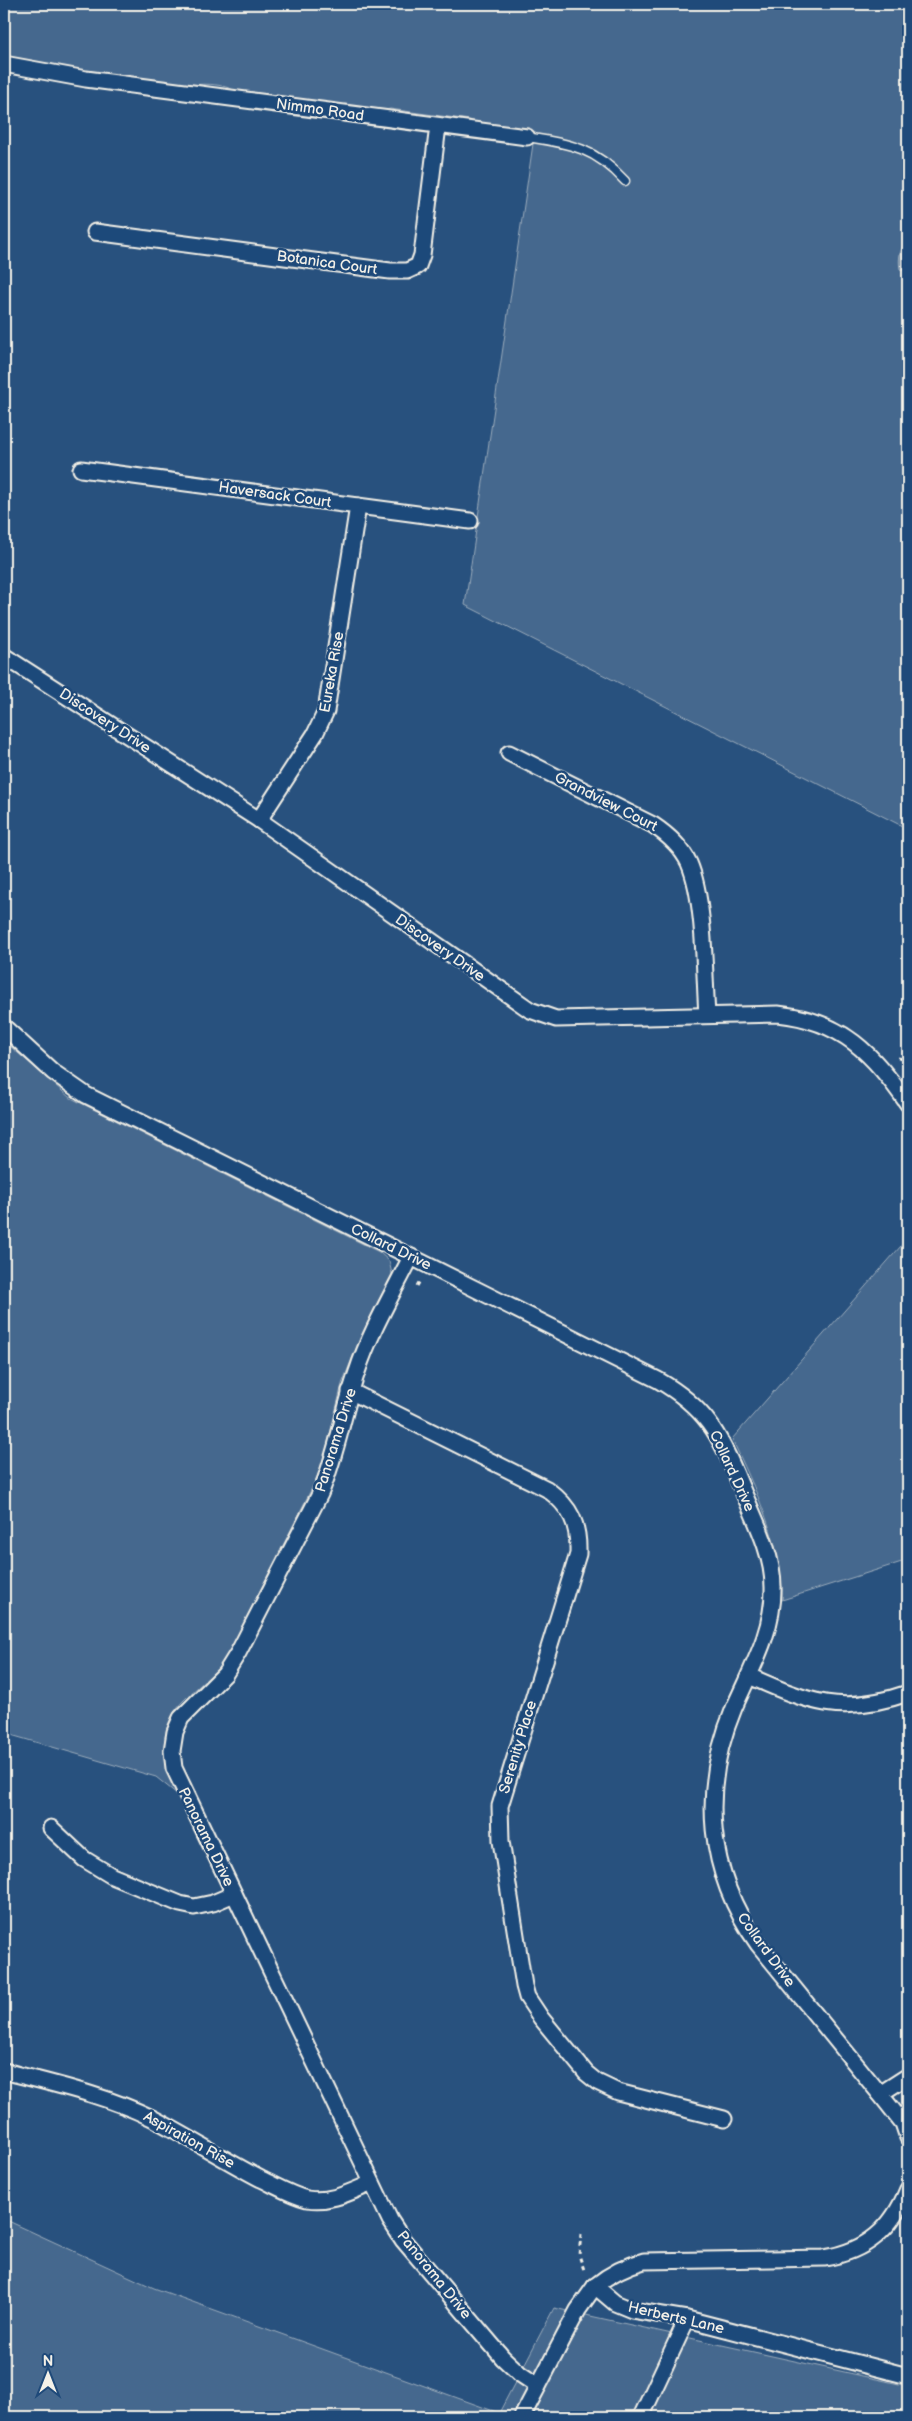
<svg xmlns="http://www.w3.org/2000/svg" width="912" height="2421" font-family="'Balsamiq Sans',sans-serif">
  <rect width="100%" height="100%" fill="#28517e"/>
  <filter id="ink" filterUnits="userSpaceOnUse"><feTurbulence type="fractalNoise" baseFrequency=".02" numOctaves="2"/><feDisplacementMap in="SourceGraphic" scale="10" xChannelSelector="R" yChannelSelector="G"/><feConvolveMatrix kernelMatrix="1 2 1 2 8 2 1 2 1" color-interpolation-filters="sRGB"/></filter>
  <g filter="url(#ink)">
    <g fill="#45688e" stroke="#9cacbb">
      <path d="M4,4H908V239L905,242L904,272L908,273V829L465,605L533,144L476,124L470,120L390,109L379,112L238,93C224,82 197,83 181,87L4,58Z"/>
      <path d="M4,1041L69,1097L379,1252L389,1261L392,1274L360,1338L342,1384L323,1463L312,1488L225,1660C212,1676 197,1687 183,1701C157,1728 161,1763 177,1794L156,1777L4,1733Z"/>
      <path d="M908,1238V1560L782,1600C784,1548 754,1486 732,1439Z"/>
      <polygon points="4,2219 154,2288 499,2413 554,2308 908,2386 908,2417 508,2417 499,2413 497,2417 4,2417"/>
    </g>
    <path fill="#6e88a2" stroke="#a4b2be" d="M908,239V273L900,269C898,258 900,248 908,239Z"/>
    <g fill="none" stroke-linecap="round" stroke-linejoin="round">
      <g stroke="#f4f1e8" stroke-width="11">
        <path id="service" d="M527,137C570,144 594,147 625,181"/>
      </g>
      <g stroke="#f4f1e8" stroke-width="19">
        <g id="minor">
          <polyline points="4,64 86,79 527,137"/>
          <polyline points="95,232 390,271 407,271 418,266 422,255 438,126"/>
          <polyline points="81,469 470,521"/>
          <path d="M4,656L259,820L530,1010L556,1019L778,1014C843,1021 872,1053 908,1104"/>
          <path d="M509,753L653,825C668,835 681,846 689,863C705,900 704,973 707,1015"/>
          <polyline points="259,820 315,734 326,711 358,506"/>
          <path d="M4,1027L53,1072L86,1095L658,1380C705,1407 720,1434 740,1484C753,1516 773,1552 773,1587C774,1631 751,1669 734,1708C700,1790 707,1872 758,1944L880,2094L903,2123L908,2138"/>
          <path d="M411,1257C392,1295 370,1332 357,1372C343,1412 337,1454 320,1494L238,1653L225,1674L181,1718L175,1732L172,1751L174,1768L390,2220L403,2240L503,2358L520,2374L538,2386"/>
          <path d="M350,1391L547,1489C571,1507 579,1524 578,1554L500,1806L501,1841L524,1986L527,1997L541,2018L586,2073L597,2082L618,2092L724,2119"/>
          <path d="M749,1676C810,1703 842,1716 908,1693"/>
          <polyline points="51,1828 84,1859 112,1876 180,1904 194,1907 213,1903 234,1894"/>
          <path d="M4,2071C54,2084 105,2095 152,2118C189,2137 224,2160 261,2179C276,2186 291,2195 307,2199C331,2203 350,2192 372,2183"/>
          <polyline points="880,2094 908,2076"/>
          <path d="M595,2286C611,2273 625,2266 644,2261L824,2258C867,2251 892,2229 908,2189"/>
          <polyline points="522,2417 578,2310 595,2286 615,2303 632,2310 687,2319 908,2376"/>
          <polyline points="641,2417 687,2319"/>
        </g>
      </g>
      <g stroke="#f4f1e8" stroke-width="3" stroke-dasharray="4 4" stroke-linecap="butt">
        <polyline points="905,828 908,849"/>
        <polyline points="898,1058 908,1060"/>
        <polyline points="417,1286 421,1279"/>
        <polyline points="581,2234 579,2255 585,2273"/>
      </g>
      <use href="#service" stroke="#1f4a7a" stroke-width="8"/>
      <use href="#minor" stroke="#1f4a7a" stroke-width="15"/>
    </g>
  </g>
  <g text-anchor="middle" dominant-baseline="central" stroke-width="5" stroke-linejoin="round" paint-order="stroke">
    <g font-size="15" fill="#f4f1e8" stroke="#1f4a7a">
      <text transform="translate(320 110) rotate(8)">Nimmo Road</text>
      <text transform="translate(327 263) rotate(8)">Botanica Court</text>
      <text transform="translate(275 495) rotate(8)">Haversack Court</text>
      <text transform="translate(332 672) rotate(-80)">Eureka Rise</text>
      <text transform="translate(105 721) rotate(33)">Discovery Drive</text>
      <text transform="translate(606 802) rotate(27)">Grandview Court</text>
      <text transform="translate(440 948) rotate(35)">Discovery Drive</text>
      <text transform="translate(391 1247) rotate(26)">Collard Drive</text>
      <text transform="translate(336 1440) rotate(-73)">Panorama Drive</text>
      <text transform="translate(732 1471) rotate(65)">Collard Drive</text>
      <text transform="translate(518 1747) rotate(-73)">Serenity Place</text>
      <text transform="translate(206 1837) rotate(64)">Panorama Drive</text>
      <text transform="translate(766 1950) rotate(54)">Collard Drive</text>
      <text transform="translate(189 2140) rotate(29)">Aspiration Rise</text>
      <text transform="translate(434 2275) rotate(51)">Panorama Drive</text>
      <text transform="translate(676 2318) rotate(13)">Herberts Lane</text>
    </g>
  </g>
  <rect width="912" height="2421" fill="none" stroke="#1f4a7a" stroke-width="20"/>
  <rect x="10" y="10" width="892" height="2401" fill="none" stroke="#f4f1e8" stroke-width="2" filter="url(#ink)"/>
  <g transform="translate(48 2374)" stroke="#1f4a7a" stroke-width="4" paint-order="stroke">
  <path d="M0-4L9 19L0 12L-9 19Z" fill="#f4f1e8"/>
  <text y="-8" font-size="14" font-weight="bold" text-anchor="middle" fill="#f4f1e8">N</text>
  </g>
</svg>
